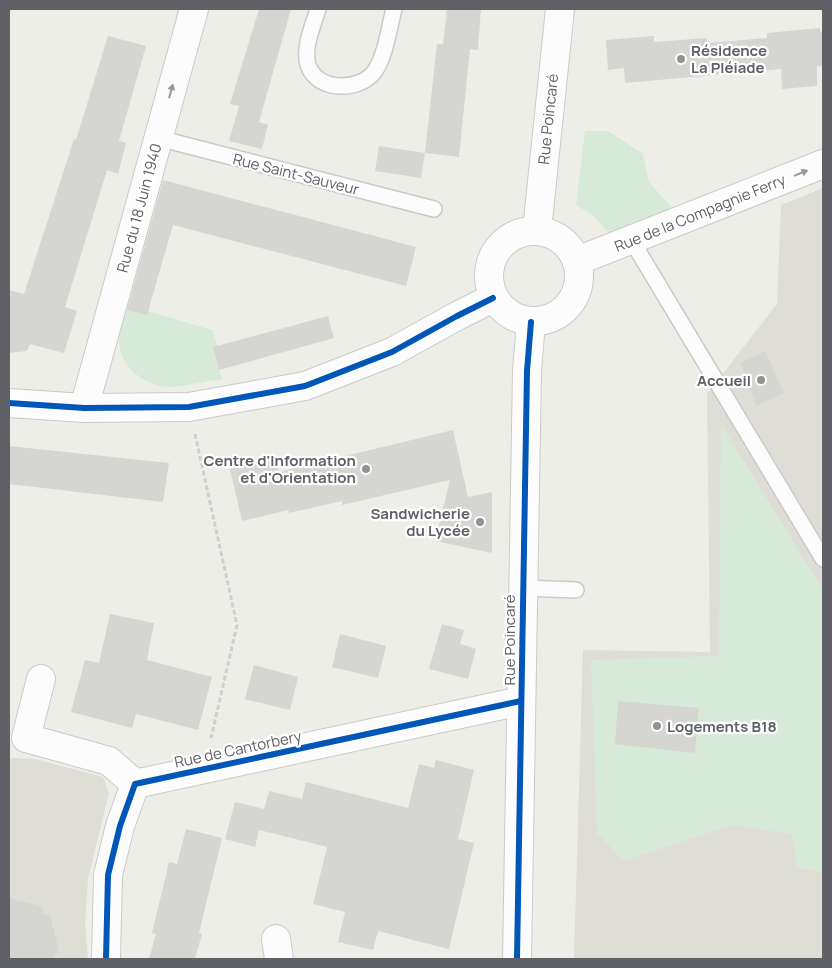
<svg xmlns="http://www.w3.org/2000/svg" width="832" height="968" font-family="Manrope,sans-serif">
  <rect width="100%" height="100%" fill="#eeeee9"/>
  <g fill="#deded7">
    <polygon points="823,188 823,959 574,959 583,650 710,652 707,394 777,304 781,205"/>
    <polygon points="13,758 35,759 103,777 109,793 88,879 85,923 88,959 9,959 9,760"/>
  </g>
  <g fill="#d7ead8">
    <polygon points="585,131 608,131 643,154 649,182 675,211 619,233 608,232 595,217 576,205"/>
    <path d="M124,309L146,315L148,311L212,330L218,346L213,347L222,379C206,381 184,387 168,387C144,386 119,366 119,340C120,330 122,319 124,309Z"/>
    <polygon points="721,424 823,590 823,872 797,868 791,834 732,825 624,861 597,833 591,660 719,656"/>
  </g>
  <g fill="#d5d5d2">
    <polygon points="259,9 291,9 259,122 268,125 262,149 229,141 239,106 230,104"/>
    <polygon points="447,9 481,9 478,50 470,49 459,157 425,153 437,44 443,44"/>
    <polygon points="820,28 820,32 823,31 823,66 817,66 817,86 782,89 781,69 625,83 624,68 608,70 606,40 654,36 654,42 706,38 707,43 767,38 767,33"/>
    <polygon points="108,36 146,46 119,141 126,143 118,174 107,170 65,307 77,311 64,353 30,344 27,351 9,353 9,290 24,294 74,139 76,140"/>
    <polygon points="379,146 425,153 421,178 375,171"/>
    <polygon points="163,180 416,247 406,286 173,225 147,315 127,310"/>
    <polygon points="328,316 334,338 219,370 213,347"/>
    <polygon points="765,351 784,393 757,406 745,379 747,378 740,363"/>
    <polygon points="453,430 468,497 492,492 492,553 435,541 450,480 342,505 342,501 289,513 288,510 242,521 230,469 276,459 279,472"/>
    <polygon points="9,446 169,463 163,502 9,484"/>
    <polygon points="110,614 154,623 147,660 212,677 198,730 136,714 132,728 71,712 85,660 99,663"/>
    <polygon points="442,624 464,630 460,644 476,649 468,679 429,669"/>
    <polygon points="340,634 386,646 378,678 332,667"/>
    <polygon points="254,665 298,677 290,710 245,699"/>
    <polygon points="618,701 699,708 695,753 615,744"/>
    <polygon points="436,760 474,770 458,839 474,843 449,949 378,931 373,950 338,942 345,912 313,904 327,847 259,830 255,847 225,839 235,802 264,809 269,791 302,799 306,782 408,808 419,764 434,768"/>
    <polygon points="186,829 222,838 199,933 202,934 195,959 149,959 156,934 152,933 169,862 177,864"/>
    <polygon points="9,898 41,906 43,914 50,915 59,951 52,959 9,959"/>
  </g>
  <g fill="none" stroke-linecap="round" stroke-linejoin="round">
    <g stroke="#cacaca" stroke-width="18">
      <g id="service">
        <path d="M318,9C313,26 303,47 308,65C317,92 360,92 375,71C386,54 389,28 394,9"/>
        <polyline points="158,138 434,209"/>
        <polyline points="632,241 823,559"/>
        <polyline points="522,588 576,590"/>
      </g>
    </g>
    <g stroke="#cacaca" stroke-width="30">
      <g id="minor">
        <polyline points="577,261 823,164"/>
        <polyline points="9,403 84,408 189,407 305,386 392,352 457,316 493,298"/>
        <polyline points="84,408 194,9"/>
        <polyline points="41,679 26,738 109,761 135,784 132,780"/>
        <polyline points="276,939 279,959"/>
        <polyline points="106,959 108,875 120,826 135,784 521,701"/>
      </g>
    </g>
    <g stroke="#cacaca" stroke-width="30">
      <g id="tertiary">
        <polyline points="537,230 560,9"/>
        <circle cx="534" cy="276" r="45"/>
        <polyline points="517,959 527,371 531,322"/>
      </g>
    </g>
    <polyline stroke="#ccd0ce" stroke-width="3" stroke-dasharray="5 2.5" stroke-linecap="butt" points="195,434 237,625 211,738"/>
    <use href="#service" stroke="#fcfcfc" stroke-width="15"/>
    <use href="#minor" stroke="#fcfcfc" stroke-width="28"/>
    <use href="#tertiary" stroke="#fcfcfc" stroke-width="28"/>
    <g stroke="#fff" stroke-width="9">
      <g id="cycleway">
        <polyline points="9,403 84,408 189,407 305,386 392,352 457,316 493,298"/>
        <polyline points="106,959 108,875 120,826 135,784 521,701"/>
        <polyline points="517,959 527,371 531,322"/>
      </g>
    </g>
    <use href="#cycleway" stroke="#0057b8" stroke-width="6"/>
  </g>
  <defs><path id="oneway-solid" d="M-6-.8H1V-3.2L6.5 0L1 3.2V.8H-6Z" transform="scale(1.25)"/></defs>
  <g fill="#96979b">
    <use href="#oneway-solid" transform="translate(171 91) rotate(-75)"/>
    <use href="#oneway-solid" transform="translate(801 173) rotate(-22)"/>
  </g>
  <g fill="#919294" stroke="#fff" stroke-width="2">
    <circle cx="681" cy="59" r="5"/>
    <circle cx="761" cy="380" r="5"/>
    <circle cx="366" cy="469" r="5"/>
    <circle cx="480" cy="522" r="5"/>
    <circle cx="657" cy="726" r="5"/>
  </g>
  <g text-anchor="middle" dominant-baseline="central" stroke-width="4.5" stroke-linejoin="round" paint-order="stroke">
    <g font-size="15" font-weight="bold" fill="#5f6167" stroke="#fff" text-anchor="end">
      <text x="691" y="50" text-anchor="start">Résidence<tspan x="691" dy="17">La Pléiade</tspan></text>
      <text x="751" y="380">Accueil</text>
      <text x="356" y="460">Centre d'Information<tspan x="356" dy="17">et d'Orientation</tspan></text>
      <text x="470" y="513">Sandwicherie<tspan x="470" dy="17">du Lycée</tspan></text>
      <text x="667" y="726" text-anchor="start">Logements B18</text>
    </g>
    <g font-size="15" fill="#5f6167" stroke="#fff">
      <text transform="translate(548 119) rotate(-84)">Rue Poincaré</text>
      <text transform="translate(296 174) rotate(14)">Rue Saint-Sauveur</text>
      <text transform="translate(139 208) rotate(-75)">Rue du 18 Juin 1940</text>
      <text transform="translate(700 213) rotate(-22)">Rue de la Compagnie Ferry</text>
      <text transform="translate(509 640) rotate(-90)">Rue Poincaré</text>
      <text transform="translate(238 749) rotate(-12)">Rue de Cantorbery</text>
    </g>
  </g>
  <rect width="832" height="968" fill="none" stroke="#5f6167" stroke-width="20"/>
</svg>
